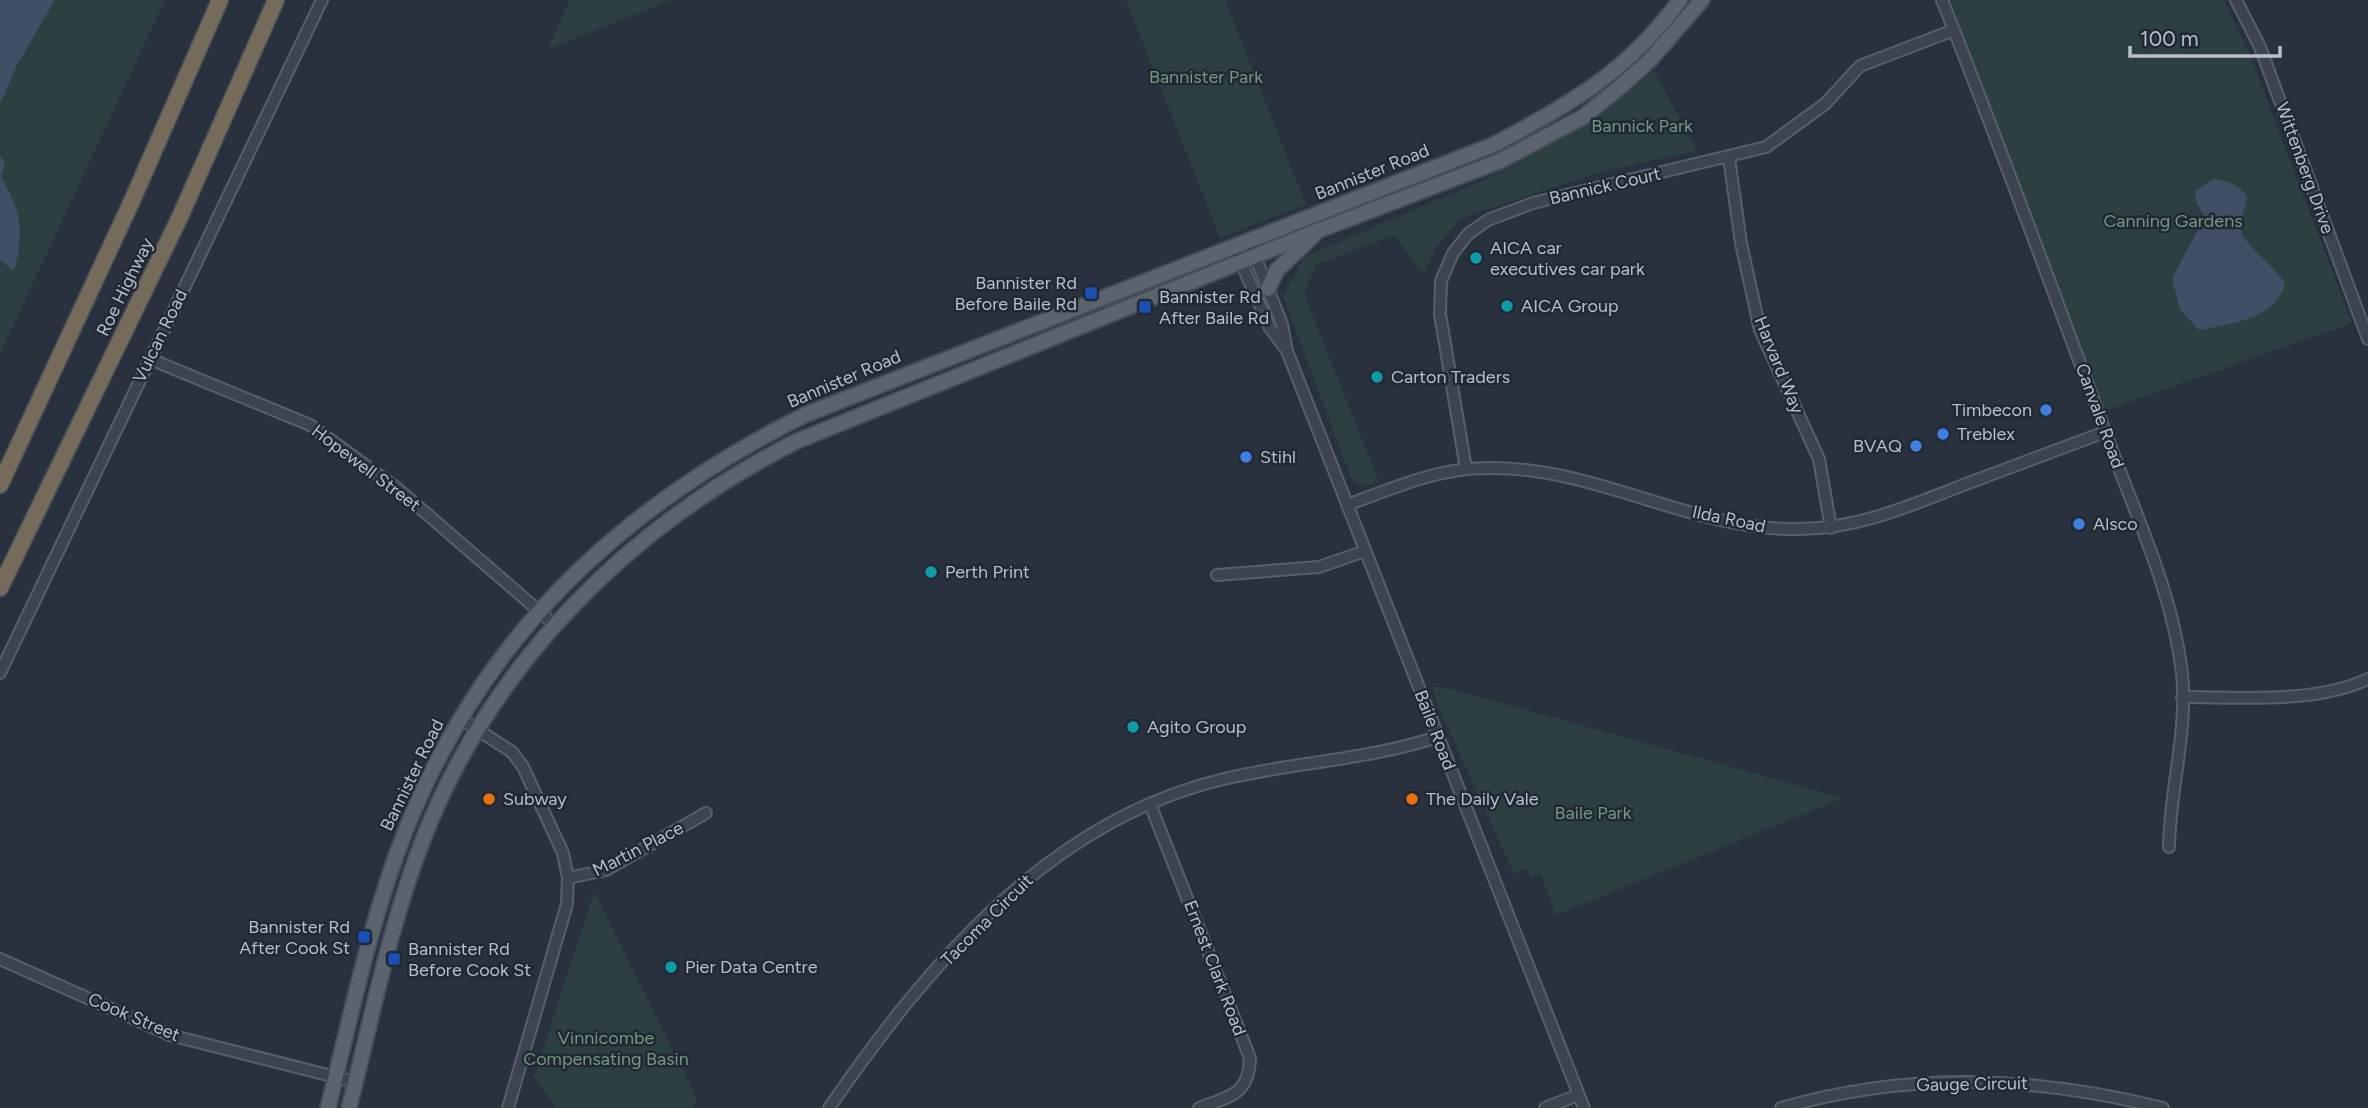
<svg xmlns="http://www.w3.org/2000/svg" width="2368" height="1108" font-family="Figtree,sans-serif">
  <rect width="100%" height="100%" fill="#29313f"/>
  <g fill="#2c3f41">
    <polygon points="0,0 165,0 0,354"/>
    <polygon points="570,0 671,0 547,50"/>
    <polygon points="1126,0 1225,0 1306,205 1220,238"/>
    <polygon points="1950,0 2224,0 2249,53 2352,323 2104,411"/>
    <polygon points="1654,71 1697,151 1608,170 1463,217 1437,246 1423,274 1394,235 1316,265 1304,294 1379,482 1364,486 1352,480 1283,297 1304,257 1488,178 1593,121"/>
    <polygon points="1432,686 1451,689 1843,798 1556,915 1540,874 1531,877 1526,869 1514,874 1437,704"/>
    <polygon points="594,892 697,1099 693,1108 557,1108 534,1077"/>
  </g>
  <g fill="#404e66">
    <polygon points="0,0 55,0 17,65 0,104"/>
    <path d="M0,155L5,164L1,176C21,212 25,231 14,271L0,260Z"/>
    <path d="M2213,179C2228,181 2237,184 2247,196C2246,206 2240,221 2241,230C2243,244 2275,267 2285,283C2278,319 2230,324 2199,330L2180,310L2172,278L2205,217L2196,202L2195,192Z"/>
  </g>
  <g fill="none" stroke-linecap="round" stroke-linejoin="round">
    <g stroke="#575f69" stroke-width="14">
      <g id="minor">
        <path d="M1942,0C1999,143 2052,287 2105,431C2133,510 2172,588 2182,673C2188,731 2170,788 2169,847"/>
        <polyline points="2236,0 2260,47 2368,339"/>
        <polyline points="1729,158 1741,243 1760,330 1819,459 1831,528"/>
        <polyline points="1234,247 1270,328 1285,348"/>
        <polyline points="1252,249 1282,324 1287,351 1584,1108"/>
        <polyline points="150,359 310,425 398,489 554,624"/>
        <polyline points="1466,469 1440,314 1441,281 1453,253 1468,234 1488,220 1533,203 1766,147 1825,104 1860,66 1954,30"/>
        <path d="M1347,505C1386,491 1426,473 1468,469C1584,458 1685,531 1799,529C1858,529 1912,505 1966,484C2012,467 2059,449 2105,432"/>
        <polyline points="1217,575 1319,567 1365,551"/>
        <polyline points="0,673 322,0"/>
        <path d="M2182,697C2242,697 2313,704 2368,679"/>
        <polyline points="461,719 512,752 523,767 563,853 568,878 567,904 508,1108"/>
        <path d="M1150,804L1250,1058C1249,1095 1230,1096 1199,1108"/>
        <polyline points="568,878 606,870 706,813"/>
        <polyline points="0,959 170,1035 355,1082"/>
        <path d="M829,1108C927,966 1048,820 1224,779C1295,762 1368,760 1437,737"/>
        <polyline points="1545,1108 1578,1095"/>
        <path d="M1781,1108C1912,1071 2033,1076 2163,1108"/>
      </g>
    </g>
    <g stroke="#464d58" stroke-width="18">
      <g id="major">
        <polyline points="1268,289 1277,270 1314,235"/>
        <path d="M328,1108C351,1016 370,921 405,832C482,636 621,506 807,414L1493,145C1570,104 1628,72 1680,0"/>
        <path d="M349,1108C372,1017 390,924 424,837C493,661 631,525 797,441L1317,231L1500,161L1583,117L1620,87L1650,60L1702,0"/>
      </g>
    </g>
    <g stroke="#444c56" stroke-width="19">
      <g id="highway">
        <polyline points="0,485 131,203 220,0"/>
        <polyline points="0,588 179,219 276,0"/>
      </g>
    </g>
    <use href="#minor" stroke="#3d444f" stroke-width="10"/>
    <use href="#major" stroke="#5b636f" stroke-width="14"/>
    <use href="#highway" stroke="#746b5a" stroke-width="16"/>
  </g>
  <g fill="#0f9aa8" stroke="#212934" stroke-width="2.5">
    <circle cx="1476" cy="258" r="7"/>
    <circle cx="1507" cy="306" r="7"/>
    <circle cx="1377" cy="377" r="7"/>
    <circle cx="931" cy="572" r="7"/>
    <circle cx="1133" cy="727" r="7"/>
    <circle cx="671" cy="967" r="7"/>
  </g>
  <g fill="#1a4fb4" stroke="#212934" stroke-width="2.5">
    <rect x="1084" y="286" width="14" height="14" rx="3.5"/>
    <rect x="1138" y="300" width="14" height="14" rx="3.5"/>
    <rect x="357" y="930" width="14" height="14" rx="3.5"/>
    <rect x="387" y="952" width="14" height="14" rx="3.5"/>
  </g>
  <g fill="#3f7fe0" stroke="#212934" stroke-width="2.5">
    <circle cx="2046" cy="410" r="7"/>
    <circle cx="1943" cy="434" r="7"/>
    <circle cx="1916" cy="446" r="7"/>
    <circle cx="1246" cy="457" r="7"/>
    <circle cx="2079" cy="524" r="7"/>
  </g>
  <g fill="#e8710a" stroke="#212934" stroke-width="2.5">
    <circle cx="489" cy="799" r="7"/>
    <circle cx="1412" cy="799" r="7"/>
  </g>
  <g text-anchor="middle" dominant-baseline="central" stroke-width="5" stroke-linejoin="round" paint-order="stroke">
    <g font-size="18" fill="#73987d" stroke="#212934">
      <text x="1206" y="77">Bannister Park</text>
      <text x="1642" y="126">Bannick Park</text>
      <text x="2173" y="221">Canning Gardens</text>
      <text x="1593" y="813">Baile Park</text>
      <text x="606" y="1038">Vinnicombe<tspan x="606" dy="21">Compensating Basin</tspan></text>
    </g>
    <g font-size="18" fill="#b9bfc9" stroke="#212934">
      <text transform="translate(2305 168) rotate(70)">Wittenberg Drive</text>
      <text transform="translate(1372 172) rotate(-22)">Bannister Road</text>
      <text transform="translate(1605 186) rotate(-13)">Bannick Court</text>
      <text transform="translate(125 287) rotate(-64)">Roe Highway</text>
      <text transform="translate(160 336) rotate(-64)">Vulcan Road</text>
      <text transform="translate(1779 365) rotate(68)">Harvard Way</text>
      <text transform="translate(844 379) rotate(-23)">Bannister Road</text>
      <text transform="translate(2100 416) rotate(70)">Canvale Road</text>
      <text transform="translate(366 468) rotate(37)">Hopewell Street</text>
      <text transform="translate(1729 519) rotate(12)">Ilda Road</text>
      <text transform="translate(1435 730) rotate(69)">Baile Road</text>
      <text transform="translate(412 775) rotate(-64)">Bannister Road</text>
      <text transform="translate(638 849) rotate(-27)">Martin Place</text>
      <text transform="translate(987 920) rotate(-45)">Tacoma Circuit</text>
      <text transform="translate(1215 968) rotate(69)">Ernest Clark Road</text>
      <text transform="translate(134 1017) rotate(23)">Cook Street</text>
      <text transform="translate(1972 1084) rotate(-1)">Gauge Circuit</text>
    </g>
    <g font-size="18" fill="#b9bfc9" stroke="#212934" text-anchor="start">
      <text x="1490" y="248">AICA car<tspan x="1490" dy="21">executives car park</tspan></text>
      <text x="1077" y="283" text-anchor="end">Bannister Rd<tspan x="1077" dy="21">Before Baile Rd</tspan></text>
      <text x="1159" y="297">Bannister Rd<tspan x="1159" dy="21">After Baile Rd</tspan></text>
      <text x="1521" y="306">AICA Group</text>
      <text x="1391" y="377">Carton Traders</text>
      <text x="2032" y="410" text-anchor="end">Timbecon</text>
      <text x="1957" y="434">Treblex</text>
      <text x="1902" y="446" text-anchor="end">BVAQ</text>
      <text x="1260" y="457">Stihl</text>
      <text x="2093" y="524">Alsco</text>
      <text x="945" y="572">Perth Print</text>
      <text x="1147" y="727">Agito Group</text>
      <text x="503" y="799">Subway</text>
      <text x="1426" y="799">The Daily Vale</text>
      <text x="350" y="927" text-anchor="end">Bannister Rd<tspan x="350" dy="21">After Cook St</tspan></text>
      <text x="408" y="949">Bannister Rd<tspan x="408" dy="21">Before Cook St</tspan></text>
      <text x="685" y="967">Pier Data Centre</text>
    </g>
  </g>
  <path d="M2130 46v10h150v-10" fill="none" stroke="#b9bfc9" stroke-width="3.5"/>
  <text x="2140" y="46" font-size="21" fill="#b9bfc9" stroke="#212934" stroke-width="5" paint-order="stroke">100 m</text>
</svg>
